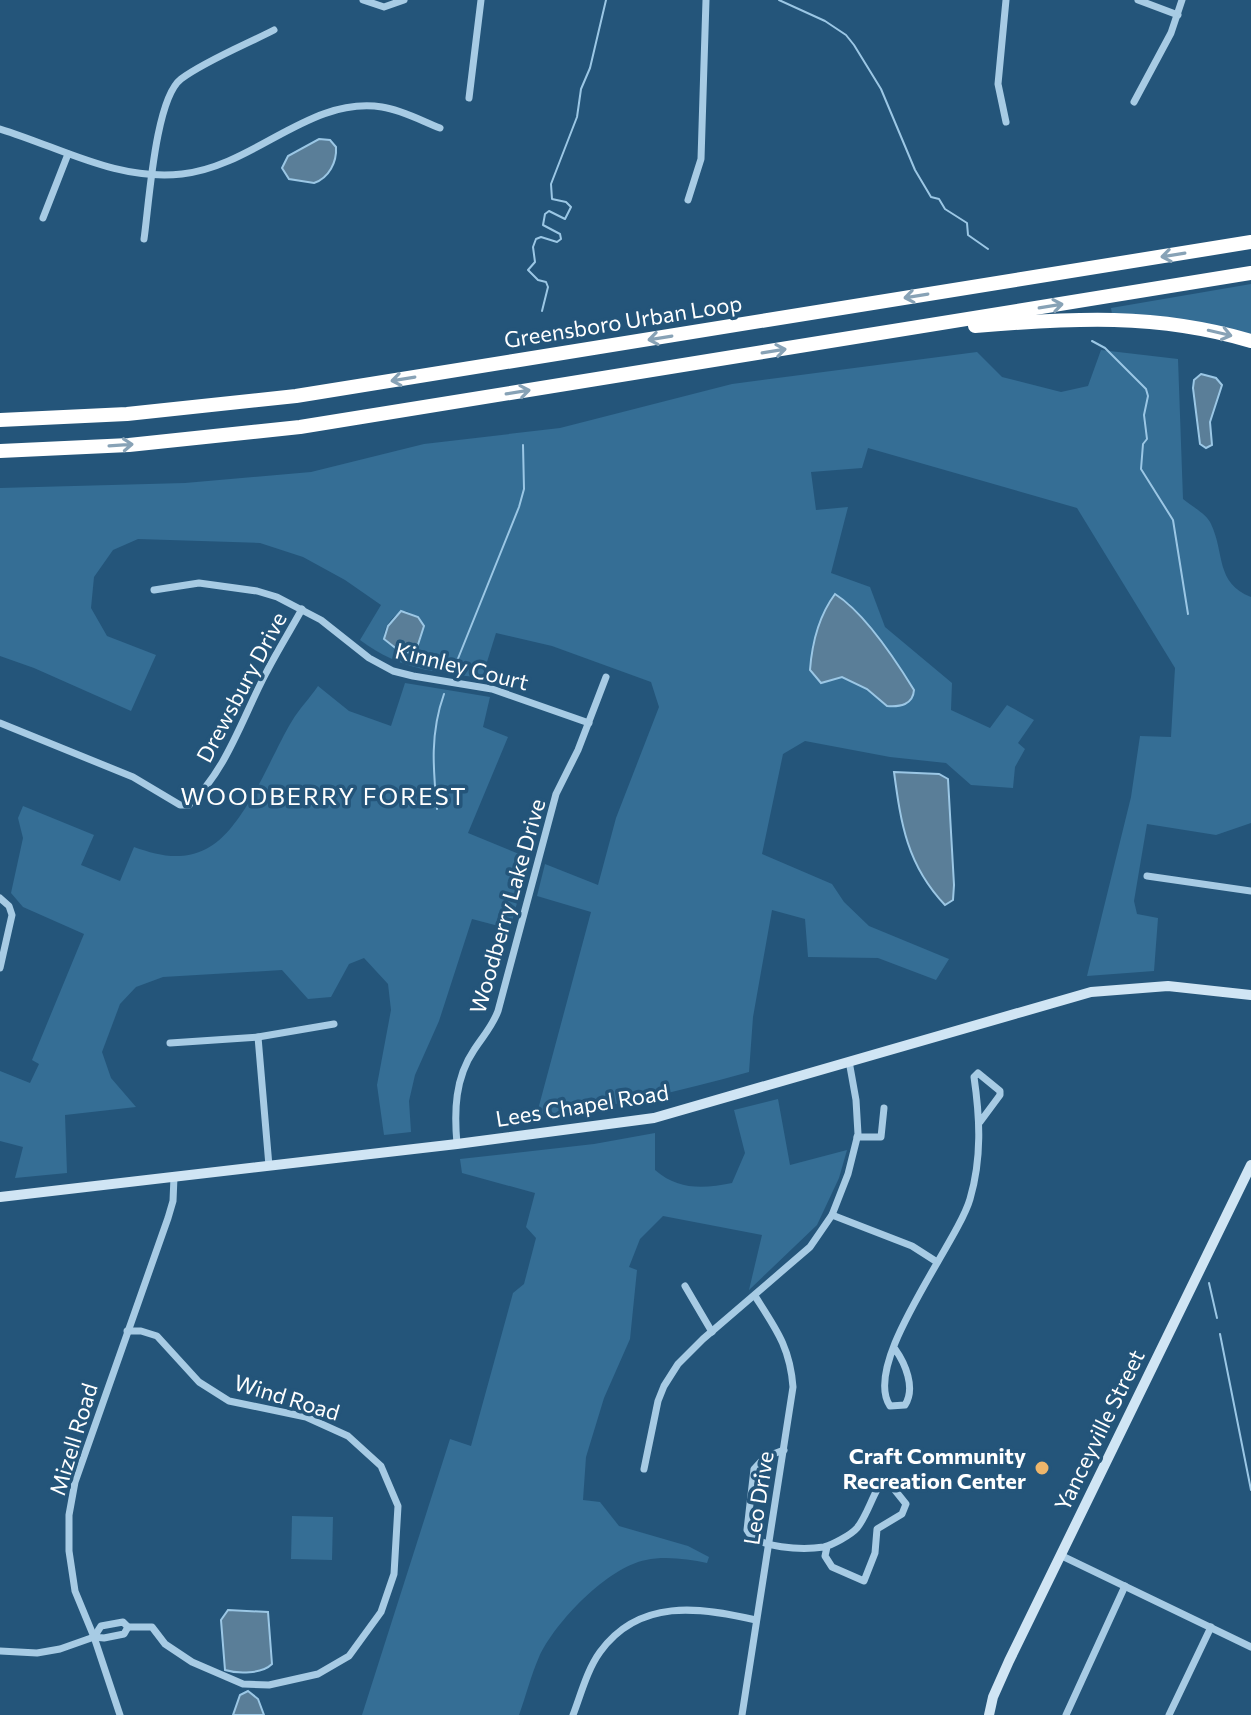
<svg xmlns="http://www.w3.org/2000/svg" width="1251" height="1715" font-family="Commissioner,sans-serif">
  <rect width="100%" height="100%" fill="#24557a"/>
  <g fill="#356e95" fill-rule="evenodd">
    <path d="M1251,284V334C1204,323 1160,316 1112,314L1111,308Z"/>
    <path d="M1101,350L1178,359L1183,499C1191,506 1207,514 1211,524C1225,553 1215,583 1251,597V823L1216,835L1147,824L1134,901L1137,914L1158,918L1154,971L1087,976L1131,797L1140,736L1171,737L1175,668L1077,508L868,448L862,468L811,472L816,510L848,507L831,573L870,587L885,627L952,683L951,710L990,728L1007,705L1034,720L1018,743L1025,749L1015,767L1013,788L971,785L946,763L890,757L805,741L783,754L762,854L832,884L844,902L869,926L949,959L936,980L878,958L808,957L805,919L772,910L753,1017L749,1072C678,1092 609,1107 536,1117L591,912L537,896L545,864L598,885L616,818L659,707L651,682L552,646L496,633L482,678C433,671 402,671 360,640L381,605L345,580L303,557L260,543L138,539L113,550L94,577L91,608L107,636L156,655L131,711L34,668L0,656V488L185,483L311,472L424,444L560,428L732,384L977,352L1002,377L1061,392L1088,386ZM829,602L849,603L901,669L887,706L867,689L842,677L821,683L810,670L812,646ZM406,611L418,617L424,626L417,653L413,654L396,649L384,639C383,627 394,612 406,611Z"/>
    <path d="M405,683L490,697L483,727L508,737L468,833L529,858L510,929L472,919L439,1021L415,1075L409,1101L411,1132L384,1135L377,1085L391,1010L388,984L364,958L349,964L331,997L308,999L282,970L163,977L136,987L120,1004L102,1052L111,1078L136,1107L65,1115L67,1173L15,1178L23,1147L0,1141V1071L30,1083L39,1064L32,1060L84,934L23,907L11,893L23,838L18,818L23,806L94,835L81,865L120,881L134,847C159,856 182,861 206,849C244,831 271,755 292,721C299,709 310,698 318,686L349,711L391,726Z"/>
    <path d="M778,1099L790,1165L847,1150L839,1178L817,1225L749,1290L762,1235L663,1216L640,1239L629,1267L637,1270L630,1339L604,1398L586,1457L583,1500L600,1502L619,1526L688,1546L709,1557L707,1563C688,1559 665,1556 646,1560C608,1567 555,1622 539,1657C531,1675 526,1696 519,1715H362L450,1439L471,1446L513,1293L524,1284L536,1238L526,1227L535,1193L462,1173L460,1159L594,1144L655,1133V1170C678,1190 703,1189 732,1183L745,1153L734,1110Z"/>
    <polygon points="292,1516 333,1517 332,1560 291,1559"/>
  </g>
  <g fill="#5a7e98" stroke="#9bc7e5" stroke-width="2">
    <path d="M319,139L330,140L336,147C337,162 329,178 314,183L289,179L282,168L288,156Z"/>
    <polygon points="1201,374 1216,378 1222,385 1210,422 1212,445 1206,448 1200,444 1193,388 1194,380"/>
    <path d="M835,594C865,613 895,659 914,690C913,705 900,707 887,706L867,689L842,677L821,683L810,670C812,643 818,617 835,594Z"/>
    <polygon points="401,611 418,617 424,626 415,654 398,650 384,639 388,626"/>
    <path d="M894,772L939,774L948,779L954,885L953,900L945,905C907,865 901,824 894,772Z"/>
    <path d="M228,1610L268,1612L272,1664C262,1674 238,1674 225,1670L221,1620Z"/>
    <polygon points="248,1691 258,1699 264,1715 233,1715 240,1695"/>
  </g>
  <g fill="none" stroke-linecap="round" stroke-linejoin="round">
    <g stroke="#9bc7e5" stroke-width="2">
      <polyline points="779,0 825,21 846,35 854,45 881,89 915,170 931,197 939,199 945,209 967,223 968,235 988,249"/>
      <polyline points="542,311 548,287 546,282 538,280 528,270 535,262 533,247 536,239 541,237 557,242 561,239 560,234 543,225 545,214 549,211 565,219 571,207 566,202 552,199 551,184 577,117 581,89 590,68 606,0"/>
      <polyline points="1092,341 1105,348 1146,389 1148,396 1144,415 1147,439 1143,444 1141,469 1173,520 1188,614"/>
      <polyline points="453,671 519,507 524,489 523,445"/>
      <path d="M437,809C433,768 430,733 444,694"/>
      <polyline points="1209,1283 1217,1318"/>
      <polyline points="1220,1334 1251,1490"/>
    </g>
    <g stroke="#a7cbe4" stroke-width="7">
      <polyline points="363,0 384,7 404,0"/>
      <polyline points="1006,0 998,84 1006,122"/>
      <polyline points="1138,0 1178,15"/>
      <polyline points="469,98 481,0"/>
      <polyline points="1134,102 1171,33 1182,0"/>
      <path d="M0,129C62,148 116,181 182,174C255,166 309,96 382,107C402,110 422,121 440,128"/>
      <polyline points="688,200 701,159 706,0"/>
      <polyline points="43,218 68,154"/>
      <path d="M144,239C149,205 155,99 181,79C205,61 247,44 274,30"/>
      <polyline points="154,590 199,583 257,591 277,597 321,620 369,658 393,671 413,676 492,689 589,723"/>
      <path d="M0,723L133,777L180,805H189C226,771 242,719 265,675C276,653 290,631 302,609"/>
      <polyline points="1147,876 1251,891"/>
      <polyline points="0,898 9,906 12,915 0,968"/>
      <polyline points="258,1037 269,1166"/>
      <polyline points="170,1043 258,1037 334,1024"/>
      <polyline points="857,1137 881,1137 884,1108"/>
      <path d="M457,1144C454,1111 455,1078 474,1050C483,1036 492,1027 498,1011L556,794L578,750L606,677"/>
      <polyline points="832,1215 912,1246 937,1262"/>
      <polyline points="685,1286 712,1332"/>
      <polyline points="127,1331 141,1331 157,1336 199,1382 229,1401 306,1417 348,1436 381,1466 398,1506 394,1574 381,1612 349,1656 318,1674 269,1685 243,1684 192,1662 165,1644 152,1627 128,1627"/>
      <path d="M895,1349C905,1363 916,1388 905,1405L890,1406C861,1363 957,1244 970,1199C982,1158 980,1118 974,1077L978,1073L1000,1091V1095L980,1122"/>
      <path d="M784,1450L765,1457L754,1469L747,1530C756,1549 804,1550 824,1547C832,1545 851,1535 857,1528C866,1517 871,1500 878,1488L890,1484L906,1504L902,1514L877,1529L875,1553L864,1581L832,1567L825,1556L827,1547"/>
      <polyline points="644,1469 658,1401 664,1386 678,1364 703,1339 810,1247 832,1215 848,1174 858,1134 856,1100 849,1061"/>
      <polyline points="1060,1555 1251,1647"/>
      <polyline points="0,1651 37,1653 60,1649 94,1637 104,1638 124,1634 128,1627 123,1622 101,1626 94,1637"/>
      <polyline points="120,1715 94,1637 75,1591 69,1551 69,1515 75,1482 168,1218 173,1201 174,1177"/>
      <path d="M573,1715C581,1694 587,1670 600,1652C639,1598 700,1607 756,1620"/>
      <path d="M742,1715L793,1387C790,1347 776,1329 755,1296"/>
      <polyline points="1066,1715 1125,1586"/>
      <polyline points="1169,1715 1211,1627"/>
    </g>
    <g stroke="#d0e5f4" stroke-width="10">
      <polyline points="0,1197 457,1144 654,1118 1091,992 1168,986 1251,995"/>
      <polyline points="989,1715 993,1697 1009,1661 1251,1165"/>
    </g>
    <g stroke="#fff" stroke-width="14">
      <path d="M975,326C1072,318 1157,313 1251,341"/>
      <polyline points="0,420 127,414 296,396 1251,242"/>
      <polyline points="0,451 129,445 300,427 1251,273"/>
    </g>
  </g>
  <defs><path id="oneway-shaft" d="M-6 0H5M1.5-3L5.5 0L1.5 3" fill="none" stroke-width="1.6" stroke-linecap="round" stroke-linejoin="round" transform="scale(2)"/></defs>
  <g stroke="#87a2b6">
    <use href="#oneway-shaft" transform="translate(1173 255) rotate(171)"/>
    <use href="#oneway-shaft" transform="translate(916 296) rotate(171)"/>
    <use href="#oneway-shaft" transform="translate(1051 306) rotate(-9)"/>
    <use href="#oneway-shaft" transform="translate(1220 333) rotate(13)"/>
    <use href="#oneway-shaft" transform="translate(660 338) rotate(171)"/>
    <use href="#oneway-shaft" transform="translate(774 351) rotate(-9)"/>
    <use href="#oneway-shaft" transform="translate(403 379) rotate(171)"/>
    <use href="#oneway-shaft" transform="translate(518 392) rotate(-9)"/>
    <use href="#oneway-shaft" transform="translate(121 445) rotate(-4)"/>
  </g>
  <circle fill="#eeb66b" stroke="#24557a" stroke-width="3" cx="1042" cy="1468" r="8"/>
  <g text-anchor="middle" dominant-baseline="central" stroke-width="7" stroke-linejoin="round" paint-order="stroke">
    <g font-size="22" fill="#fff" stroke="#24557a">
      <text transform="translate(623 321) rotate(-9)">Greensboro Urban Loop</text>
      <text transform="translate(462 666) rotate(14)">Kinnley Court</text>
      <text transform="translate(241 687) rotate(-62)">Drewsbury Drive</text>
      <text transform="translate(507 906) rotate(-74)">Woodberry Lake Drive</text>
      <text transform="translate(582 1105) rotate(-9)">Lees Chapel Road</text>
      <text transform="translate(287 1397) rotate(17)">Wind Road</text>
      <text transform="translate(1099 1430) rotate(-64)">Yanceyville Street</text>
      <text transform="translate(73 1439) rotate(-73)">Mizell Road</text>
      <text transform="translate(758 1498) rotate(-81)">Leo Drive</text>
    </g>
    <g font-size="22" font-weight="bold" fill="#fff" stroke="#24557a" text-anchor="end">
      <text x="1026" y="1455">Craft Community<tspan x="1026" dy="25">Recreation Center</tspan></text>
    </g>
    <g font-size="24" letter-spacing="2" fill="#fff" stroke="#24557a">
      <text x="324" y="795">WOODBERRY FOREST</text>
    </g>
  </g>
</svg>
